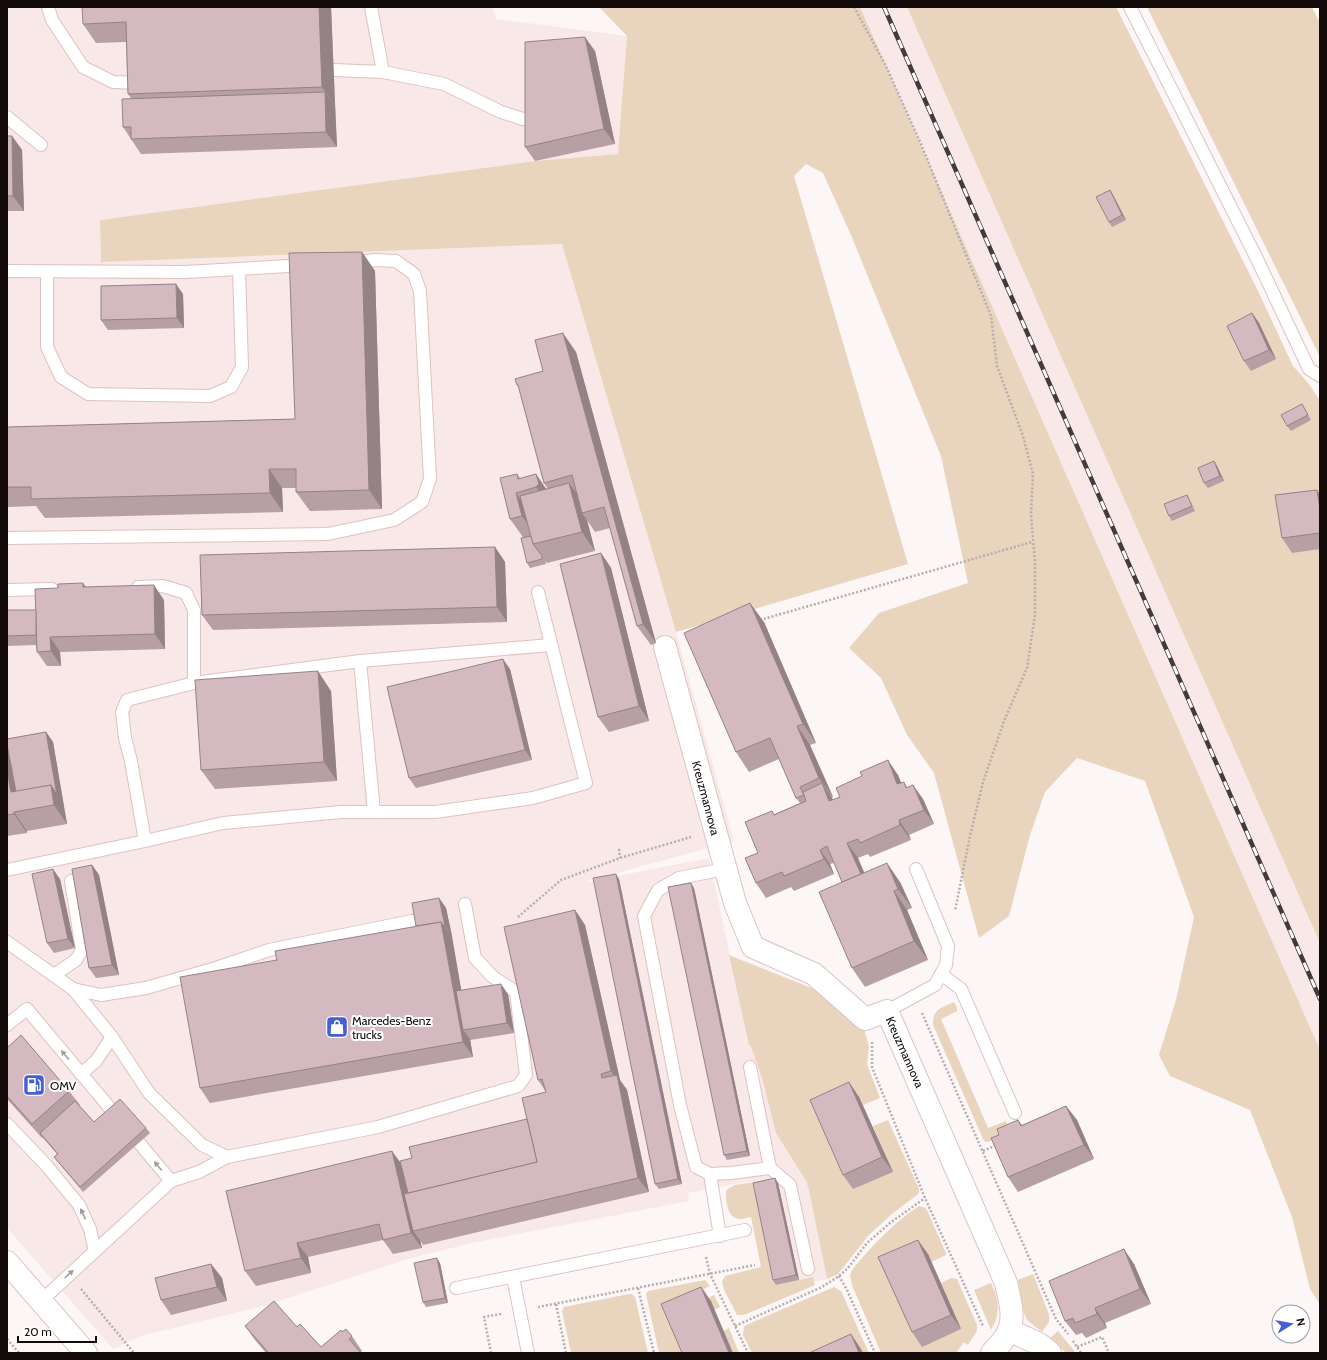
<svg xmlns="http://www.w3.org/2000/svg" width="1327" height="1360" font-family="Cabin,sans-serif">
  <rect width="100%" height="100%" fill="#fcf6f6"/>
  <g fill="#f8e8e7">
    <polygon points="7,7 492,7 496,19 627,36 619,154 535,161 100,220 101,262 562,244 676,632 734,841 587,881 587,882 709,858 749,1045 751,1046 762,1078 776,1133 806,1181 809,1190 827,1279 773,1289 751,1181 688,1193 689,1201 471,1243 408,1259 260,1307 144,1335 113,1349 7,1228"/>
    <polygon points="860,7 907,7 1188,643 1320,943 1320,1050"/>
  </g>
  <g fill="#e9d4bd">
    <polygon points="599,7 860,7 1320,1050 1320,1304 1310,1289 1292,1217 1250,1110 1170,1076 1159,1055 1176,1000 1194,917 1145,781 1077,758 1045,792 1030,835 1009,916 979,938 934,773 907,735 881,678 849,648 879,613 968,583 941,456 851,235 823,173 806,164 794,176 908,564 676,632 562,244 101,262 100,220 535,161 618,154 627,36"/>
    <polygon points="907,7 1116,7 1258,291 1293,366 1309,384 1320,401 1320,943"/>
    <polygon points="1147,7 1312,7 1320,23 1320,357"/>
    <polygon points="729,955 814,989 846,1009 863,1024 869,1047 867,1064 880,1098 863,1105 859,1097 892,1172 873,1126 888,1120 919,1189 919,1193 917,1195 893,1213 869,1235 838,1274 827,1279 809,1190 806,1181 776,1133 762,1078 751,1047 749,1045"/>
    <path d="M954,1002L957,1007V1011L941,1019L988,1128L1006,1121L1009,1132L988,1142L984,1141L933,1025C933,1008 940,1009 954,1002Z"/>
    <path d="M776,1179L778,1183L758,1187L776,1285L813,1277L815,1285L744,1315H737L724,1290L722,1282L725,1276L761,1267L751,1217C748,1217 745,1219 741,1219C727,1219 726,1202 726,1191L729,1188L735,1185Z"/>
    <path d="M919,1206L926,1208L946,1253V1255L931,1262L941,1283L951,1278L957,1279L977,1325V1331L968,1345L964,1342L956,1353H881L852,1285L850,1275L852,1270C872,1246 893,1223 919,1206Z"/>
    <polygon points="1033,1274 1049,1314 1049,1322 1042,1332 1027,1320 1024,1313 1018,1280"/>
    <polygon points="705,1280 710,1286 704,1289 708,1298 714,1295 720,1307 714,1310 686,1353 659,1353 646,1294 648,1291"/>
    <path d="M991,1283C999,1300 1001,1313 991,1330L974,1290Z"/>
    <polygon points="834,1287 841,1291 869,1353 752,1353 743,1335 744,1327 746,1325"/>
    <polygon points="629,1294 632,1294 635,1297 648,1353 571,1353 562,1311 564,1307"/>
    <polygon points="729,1328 739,1353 733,1353 723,1331"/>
    <polygon points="1058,1331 1076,1353 1066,1353 1050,1338"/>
  </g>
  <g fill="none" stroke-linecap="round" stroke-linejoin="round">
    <g stroke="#dec2bf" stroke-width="14">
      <g id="service">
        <polyline points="48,7 52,20 83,67 113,82 141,83"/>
        <polyline points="371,7 383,72"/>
        <polyline points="1130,7 1257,259 1309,369 1320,376"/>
        <polyline points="334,70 383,72 444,84 501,112 523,119 535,118"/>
        <polyline points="7,117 41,145"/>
        <polyline points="7,271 185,272 306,265"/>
        <polyline points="47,271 47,347 61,377 88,394 210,396 231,387 242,367 239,269"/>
        <polyline points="7,538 328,534 394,520 422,502 430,479 420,291 414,274 396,261 376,260 352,262"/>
        <polyline points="138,587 163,586 186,593 194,610 194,683"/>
        <polyline points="7,590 52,589"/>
        <polyline points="360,661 374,812"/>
        <polyline points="145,841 131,761 125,738 122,712 127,700 194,683 360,661 551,645"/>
        <polyline points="725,869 679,878 658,890 644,916 680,1105 696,1167 710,1174 731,1173 770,1168 790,1185 808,1269"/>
        <polyline points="7,870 145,841 223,823 341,812 435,812 533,798 586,783 538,592"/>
        <polyline points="7,942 73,989 112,1037 149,1093 202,1145 227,1157 378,1127 518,1086 526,1075 516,992 493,977 475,958 465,904"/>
        <polyline points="941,974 961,989 1015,1113"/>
        <polyline points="54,975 76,960 82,950 71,881"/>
        <polyline points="73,989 101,995 146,988 216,968 269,950 412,921"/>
        <polyline points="887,1011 935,985 946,965 948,946 916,869"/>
        <polyline points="7,1025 27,1009 171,1181 41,1301"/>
        <polyline points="750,1067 770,1168"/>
        <polyline points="81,1074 96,1061 112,1037"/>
        <polyline points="7,1124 46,1165 79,1205 90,1229 95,1251"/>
        <polyline points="710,1174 720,1236"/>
        <polyline points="171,1181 199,1172 227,1157"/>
        <polyline points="513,1277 528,1353"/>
        <polyline points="456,1288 745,1230"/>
      </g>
    </g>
    <g stroke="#dec2bf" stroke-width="24">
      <g id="minor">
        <path d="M665,647L735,903L753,947L814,974L865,1019L887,1011L1006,1283C1009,1298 1015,1315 1009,1330C1006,1339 998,1346 992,1353"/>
        <polyline points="1009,1330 1039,1344 1050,1353"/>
      </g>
    </g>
    <g stroke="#dec2bf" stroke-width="24">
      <polyline id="primary" points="7,1262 86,1353"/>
    </g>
    <g stroke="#b5aeae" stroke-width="2.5" stroke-dasharray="2 2" stroke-linecap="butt">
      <polyline points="854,7 885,64 921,144 991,316 997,366 1023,436 1033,474 1031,514 1035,563 1035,615 1027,668 1004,721 983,782 970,836 955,911"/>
      <polyline points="760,620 1032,542"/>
      <polyline points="619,849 620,858"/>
      <polyline points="518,917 561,880 620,858 691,837"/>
      <polyline points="922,1013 1056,1319 1068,1334"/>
      <polyline points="872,1042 872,1067 925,1198 983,1326"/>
      <polyline points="983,1151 997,1145"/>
      <polyline points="706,1257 710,1274 748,1353"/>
      <polyline points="839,1276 847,1290 875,1353"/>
      <polyline points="638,1288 654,1353"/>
      <polyline points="81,1289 134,1353"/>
      <polyline points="556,1304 566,1353"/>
      <polyline points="538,1307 755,1265"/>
      <polyline points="735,1326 822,1287 839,1276 848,1268 867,1243 890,1223 925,1198"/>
      <polyline points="7,1339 19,1353"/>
      <polyline points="1073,1341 1081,1353"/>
      <polyline points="1077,1347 1102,1337 1109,1353"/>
      <polyline points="491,1353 484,1317 501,1314"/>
    </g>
    <use href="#service" stroke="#fff" stroke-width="12"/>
    <use href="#minor" stroke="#fff" stroke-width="22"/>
    <use href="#primary" stroke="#fff" stroke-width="22"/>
    <g stroke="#433a3a" stroke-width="4.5">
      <polyline id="rail" points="884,7 1320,999"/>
    </g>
    <use href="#rail" stroke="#fff" stroke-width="3" stroke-dasharray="9" stroke-linecap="butt"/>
  </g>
  <g fill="#b69fa5">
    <polygon points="331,7 337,147 141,154 123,127 131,98 128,94 126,42 96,43 83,24"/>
    <polygon points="595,51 615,144 535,161 525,147"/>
    <polygon points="7,136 12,136 22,150 24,211 7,211"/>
    <polygon points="1110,190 1113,195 1126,220 1112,227 1109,222"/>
    <polygon points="362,252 375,271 382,509 310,511 296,492 296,488 282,488 283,512 45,518 36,506 7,507 7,427 295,419"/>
    <polygon points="183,294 184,328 108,330 101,320"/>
    <polygon points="1252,313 1259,323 1276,359 1251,371 1244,361"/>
    <polygon points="576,352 656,643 651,645 637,626 610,528 595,532 587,520 595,551 547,563 545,561 546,564 530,568 527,563 523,537 510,519 517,474 520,478 547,489 548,489 544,483 519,388 517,385 543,371"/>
    <polygon points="1302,404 1311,420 1291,431 1287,426"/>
    <polygon points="1214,461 1217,466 1224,481 1208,488 1204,483"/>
    <polygon points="1317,490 1320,495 1320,549 1292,553 1282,538"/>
    <polygon points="1190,500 1195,511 1172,521 1169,516"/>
    <polygon points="495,547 505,562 507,622 213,630 202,615"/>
    <polygon points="601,553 611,568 649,721 609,732 598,717"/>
    <polygon points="86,587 164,600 165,649 60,652 61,666 47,666 37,652 36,645 7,646 7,610 36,610"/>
    <polygon points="764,622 816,743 810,745 833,797 832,798 833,800 898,775 901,783 904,782 907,787 923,799 934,824 909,835 911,840 870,857 868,854 858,858 864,873 900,882 912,908 907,910 928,960 865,987 852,968 842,882 834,863 830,864 834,874 794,891 791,887 766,898 756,883 758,853 775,814 800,803 796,798 779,759 749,772 736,752"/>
    <polygon points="510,669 532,760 416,788 409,778"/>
    <polygon points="331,691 337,781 215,789 201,770"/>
    <polygon points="46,732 53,742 67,824 27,831 27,833 7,836 7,739"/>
    <polygon points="92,865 99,875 119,975 96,978 89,968"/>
    <polygon points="60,879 75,948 54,953 47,943"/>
    <polygon points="619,879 682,1184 659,1189 655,1184"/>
    <polygon points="694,888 750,1156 727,1160 724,1155"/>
    <polygon points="439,898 446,908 452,936 451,936 461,990 508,994 514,1033 470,1040 470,1039 473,1057 210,1103 200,1088 277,960 416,926"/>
    <polygon points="575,910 585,925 620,1080 627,1090 649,1192 423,1245 420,1240 422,1248 393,1254 383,1240 308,1257 311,1273 256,1286 245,1271 401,1164 412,1158 527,1119 546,1092 538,1080"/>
    <polygon points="7,1048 69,1091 80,1105 79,1106 94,1122 146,1128 150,1133 83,1192 58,1162 54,1157 57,1154 43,1138 42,1138 7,1099"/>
    <polygon points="859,1097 893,1172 853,1189 843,1175"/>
    <polygon points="1066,1106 1077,1120 1094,1159 1018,1192 1008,1177 999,1135 1018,1120 1022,1125"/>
    <polygon points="775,1178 778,1183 799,1280 776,1285 773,1280"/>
    <polygon points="928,1254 961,1329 922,1347 912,1332"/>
    <polygon points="440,1263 448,1303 426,1307 423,1302"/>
    <polygon points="211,1264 222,1278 227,1301 171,1315 161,1300"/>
    <polygon points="1134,1264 1151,1304 1105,1323 1107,1328 1086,1338 1082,1333 1076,1335 1065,1321"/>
    <polygon points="245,1326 297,1327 321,1347 342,1332 352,1336 362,1351 361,1352 361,1353 266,1353 255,1340"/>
  </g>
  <g fill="#948286">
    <polygon points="319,7 331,7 335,106 322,87"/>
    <polygon points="585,37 595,51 615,144 604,129"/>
    <polygon points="325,92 335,106 337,147 326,132"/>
    <polygon points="12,136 22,150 24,211 13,196"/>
    <polygon points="1110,190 1113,195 1126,220 1122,215"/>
    <polygon points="362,252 375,271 382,509 369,490"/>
    <polygon points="176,284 183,294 184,328 177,318"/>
    <polygon points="1252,313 1259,323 1276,359 1269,350"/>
    <polygon points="563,333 576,352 656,643 643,624"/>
    <polygon points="1214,461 1217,466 1224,481 1220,476"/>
    <polygon points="269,469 282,488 283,512 270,493"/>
    <polygon points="536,474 549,493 550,507 536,487"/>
    <polygon points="569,483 583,502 582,513 587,520 595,551 582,532"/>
    <polygon points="1317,490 1320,495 1320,509"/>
    <polygon points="516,493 529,512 535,535 522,516"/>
    <polygon points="495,547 505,562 507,622 497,607"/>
    <polygon points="601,553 611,568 649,721 639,706"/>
    <polygon points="83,583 94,598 83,587"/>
    <polygon points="154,585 164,600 165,649 155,634"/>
    <polygon points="750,603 764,622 816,743 803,724"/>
    <polygon points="50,637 60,652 61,666 51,651"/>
    <polygon points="503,659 510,669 532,760 525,750"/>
    <polygon points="318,671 331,691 337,781 324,762"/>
    <polygon points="797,726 810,745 833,797 819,778"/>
    <polygon points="46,732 53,742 67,824 54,805 51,785"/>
    <polygon points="7,740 22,801 11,792 7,771"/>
    <polygon points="888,760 898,775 908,799 897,784"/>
    <polygon points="822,783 832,798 839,816 829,801"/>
    <polygon points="913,785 923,799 934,824 924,810"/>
    <polygon points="14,812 27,831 27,833 14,814"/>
    <polygon points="899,820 909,835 911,840 900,825"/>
    <polygon points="847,843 858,858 873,893 863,879"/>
    <polygon points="820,850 830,864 834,874 824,859"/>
    <polygon points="887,863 900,882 912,908 898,889"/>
    <polygon points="92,865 99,875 119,975 112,965"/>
    <polygon points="53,869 60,879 75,948 68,939"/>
    <polygon points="616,874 619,879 682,1184 678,1179"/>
    <polygon points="691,883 694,888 750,1156 747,1151"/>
    <polygon points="894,891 907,910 928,960 914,941"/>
    <polygon points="439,898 446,908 452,936 445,926"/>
    <polygon points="575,910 585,925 620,1080 627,1090 649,1192 638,1178 618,1081 611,1071"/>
    <polygon points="441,922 452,936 468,1029 463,1030 470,1039 473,1057 463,1042"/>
    <polygon points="501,984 508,994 514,1033 507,1023"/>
    <polygon points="849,1082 859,1097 893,1172 882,1157"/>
    <polygon points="1066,1106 1077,1120 1094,1159 1084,1145"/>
    <polygon points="392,1151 403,1166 417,1230 413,1231 420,1240 422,1248 411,1233"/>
    <polygon points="775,1178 778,1183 799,1280 796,1275"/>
    <polygon points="918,1240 928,1254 961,1329 951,1315"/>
    <polygon points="297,1243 308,1257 311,1273 301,1258"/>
    <polygon points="1124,1249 1134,1264 1151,1304 1140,1289"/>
    <polygon points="437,1258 440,1263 448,1303 445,1298"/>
    <polygon points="211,1264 222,1278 227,1301 217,1287"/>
    <polygon points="701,1287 711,1301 733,1353 729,1353"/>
    <polygon points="1095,1308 1105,1323 1107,1328 1097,1314"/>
    <polygon points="851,1334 861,1349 863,1353 859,1353"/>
  </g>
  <g fill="#d4b9c0" stroke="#948286">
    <polygon points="82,7 319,7 322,87 128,94 126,22 83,24"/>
    <polygon points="585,37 604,129 525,147 525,42"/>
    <polygon points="325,92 326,132 131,139 131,127 123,127 122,99"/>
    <polygon points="7,136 12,136 13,196 7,196"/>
    <polygon points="1110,190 1122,215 1109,222 1096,197"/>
    <polygon points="362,252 369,490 296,492 296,469 269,469 270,493 31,499 31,487 7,487 7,427 295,419 289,253"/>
    <polygon points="176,284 177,318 101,320 101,286"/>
    <polygon points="1252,313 1269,350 1244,361 1227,326"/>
    <polygon points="563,333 643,624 637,626 604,507 582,513 572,475 544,483 518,385 517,385 515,379 543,371 535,340"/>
    <polygon points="1302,404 1308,415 1287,426 1281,415"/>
    <polygon points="1214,461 1220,476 1204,483 1198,468"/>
    <polygon points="517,474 518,479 536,474 539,484 536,487 516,493 522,516 510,519 500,478"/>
    <polygon points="569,483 582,532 533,544 520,496"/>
    <polygon points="1317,490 1320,509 1320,533 1282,538 1275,495"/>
    <polygon points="1187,495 1192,506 1169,516 1164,504"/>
    <polygon points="531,536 533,544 542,556 542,559 527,563 521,538"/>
    <polygon points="495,547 497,607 202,615 200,555"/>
    <polygon points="601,553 639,706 598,717 560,564"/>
    <polygon points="83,583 83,587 154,585 155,634 50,637 51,651 37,652 35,589 58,588 58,584"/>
    <polygon points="750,603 803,724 797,726 819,778 800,787 804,795 796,798 770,738 736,752 684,633"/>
    <polygon points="7,610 36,610 36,635 7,636"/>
    <polygon points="503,659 525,750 409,778 387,687"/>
    <polygon points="318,671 324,762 201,770 195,680"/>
    <polygon points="46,732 57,795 51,785 16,792 7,744 7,739"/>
    <polygon points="888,760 897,784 904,782 906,788 913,785 924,810 899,820 900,825 860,843 858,839 847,843 861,874 842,882 827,846 820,850 824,859 784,876 782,872 756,883 745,858 758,853 745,822 772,811 774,815 806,801 803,792 822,783 829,801 840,797 836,788 862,776 860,772"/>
    <polygon points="7,771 11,792 51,785 54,805 14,812 14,814 7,815"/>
    <polygon points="887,863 898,889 894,891 914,941 852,968 819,892"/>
    <polygon points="92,865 112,965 89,968 72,869"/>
    <polygon points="53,869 68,939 47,943 32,874"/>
    <polygon points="616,874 678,1179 655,1184 593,878"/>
    <polygon points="691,883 747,1151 724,1155 668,887"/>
    <polygon points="439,898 445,926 444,926 441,922 416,926 412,903"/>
    <polygon points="575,910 611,1071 601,1074 602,1078 617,1075 638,1178 413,1231 404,1194 537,1162 522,1098 546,1092 542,1079 538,1080 504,927"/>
    <polygon points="441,922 463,1042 200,1088 180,977 277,960 275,951"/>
    <polygon points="501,984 507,1023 463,1030 456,991"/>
    <polygon points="21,1035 69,1091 32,1124 7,1096 7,1048"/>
    <polygon points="849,1082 882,1157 843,1175 810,1100"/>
    <polygon points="120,1099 146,1128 80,1187 54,1157 58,1154 40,1133 75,1101 94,1122"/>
    <polygon points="1066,1106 1084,1145 1008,1177 991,1138 999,1135 997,1129 1018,1120 1021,1126"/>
    <polygon points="527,1119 537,1162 408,1193 400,1161 412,1158 409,1147"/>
    <polygon points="392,1151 411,1233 383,1240 379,1224 297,1243 301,1258 245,1271 226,1191"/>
    <polygon points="775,1178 796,1275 773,1280 753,1183"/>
    <polygon points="918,1240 951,1315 912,1332 878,1257"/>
    <polygon points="1124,1249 1140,1289 1095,1308 1097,1314 1075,1323 1073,1318 1065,1321 1049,1281"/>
    <polygon points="437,1258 445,1298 423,1302 414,1263"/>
    <polygon points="211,1264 217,1287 161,1300 155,1278"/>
    <polygon points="701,1287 729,1353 682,1353 661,1304"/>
    <polygon points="274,1301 297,1327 300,1324 321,1347 341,1330 342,1332 346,1329 352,1336 349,1339 361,1353 271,1353 270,1352 269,1353 245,1326"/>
    <polygon points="851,1334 859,1353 812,1353 811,1352"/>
  </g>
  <defs><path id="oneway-solid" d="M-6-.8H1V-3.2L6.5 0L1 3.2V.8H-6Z"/></defs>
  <g fill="#a19d9d">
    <use href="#oneway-solid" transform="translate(65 1055) rotate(-130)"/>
    <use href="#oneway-solid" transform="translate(158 1166) rotate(-130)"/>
    <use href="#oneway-solid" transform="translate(83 1214) rotate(-115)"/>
    <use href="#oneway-solid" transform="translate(69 1274) rotate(-42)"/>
  </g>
  <defs>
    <g id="shop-square" transform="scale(1.15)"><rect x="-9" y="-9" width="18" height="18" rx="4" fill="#4460d3" stroke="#fff"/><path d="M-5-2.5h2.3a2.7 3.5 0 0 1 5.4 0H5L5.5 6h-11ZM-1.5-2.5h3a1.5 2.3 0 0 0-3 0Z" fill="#fff"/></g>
    <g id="fuel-square" transform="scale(1.15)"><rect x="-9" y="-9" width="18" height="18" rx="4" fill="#4460d3" stroke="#fff"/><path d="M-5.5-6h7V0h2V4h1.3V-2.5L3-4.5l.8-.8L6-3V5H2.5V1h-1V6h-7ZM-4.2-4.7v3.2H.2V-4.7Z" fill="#fff"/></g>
  </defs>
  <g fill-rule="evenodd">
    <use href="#shop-square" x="337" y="1027"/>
    <use href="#fuel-square" x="34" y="1085"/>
  </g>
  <g text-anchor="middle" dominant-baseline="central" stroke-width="4" stroke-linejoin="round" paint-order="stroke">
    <g font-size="12" fill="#130a0a" stroke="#fff">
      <text transform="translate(706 798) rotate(75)">Kreuzmannova</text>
      <text transform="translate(905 1052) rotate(66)">Kreuzmannova</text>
    </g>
    <g font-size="12" fill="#130a0a" stroke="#fff" text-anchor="start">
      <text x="352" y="1020">Marcedes-Benz<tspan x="352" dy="14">trucks</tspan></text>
      <text x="50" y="1085">OMV</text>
    </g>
  </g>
  <rect width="1327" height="1360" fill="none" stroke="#130a0a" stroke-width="16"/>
  <g transform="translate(1291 1324) rotate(79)"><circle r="19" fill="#ffffff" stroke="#a19d9d"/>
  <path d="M0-3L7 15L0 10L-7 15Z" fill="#4460d3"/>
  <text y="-6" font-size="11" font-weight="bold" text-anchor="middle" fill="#130a0a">N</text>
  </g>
  <path d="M18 1336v6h78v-6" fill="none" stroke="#130a0a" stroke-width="2"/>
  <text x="24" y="1336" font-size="12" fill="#130a0a" stroke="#ffffff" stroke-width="3" paint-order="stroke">20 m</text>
</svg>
